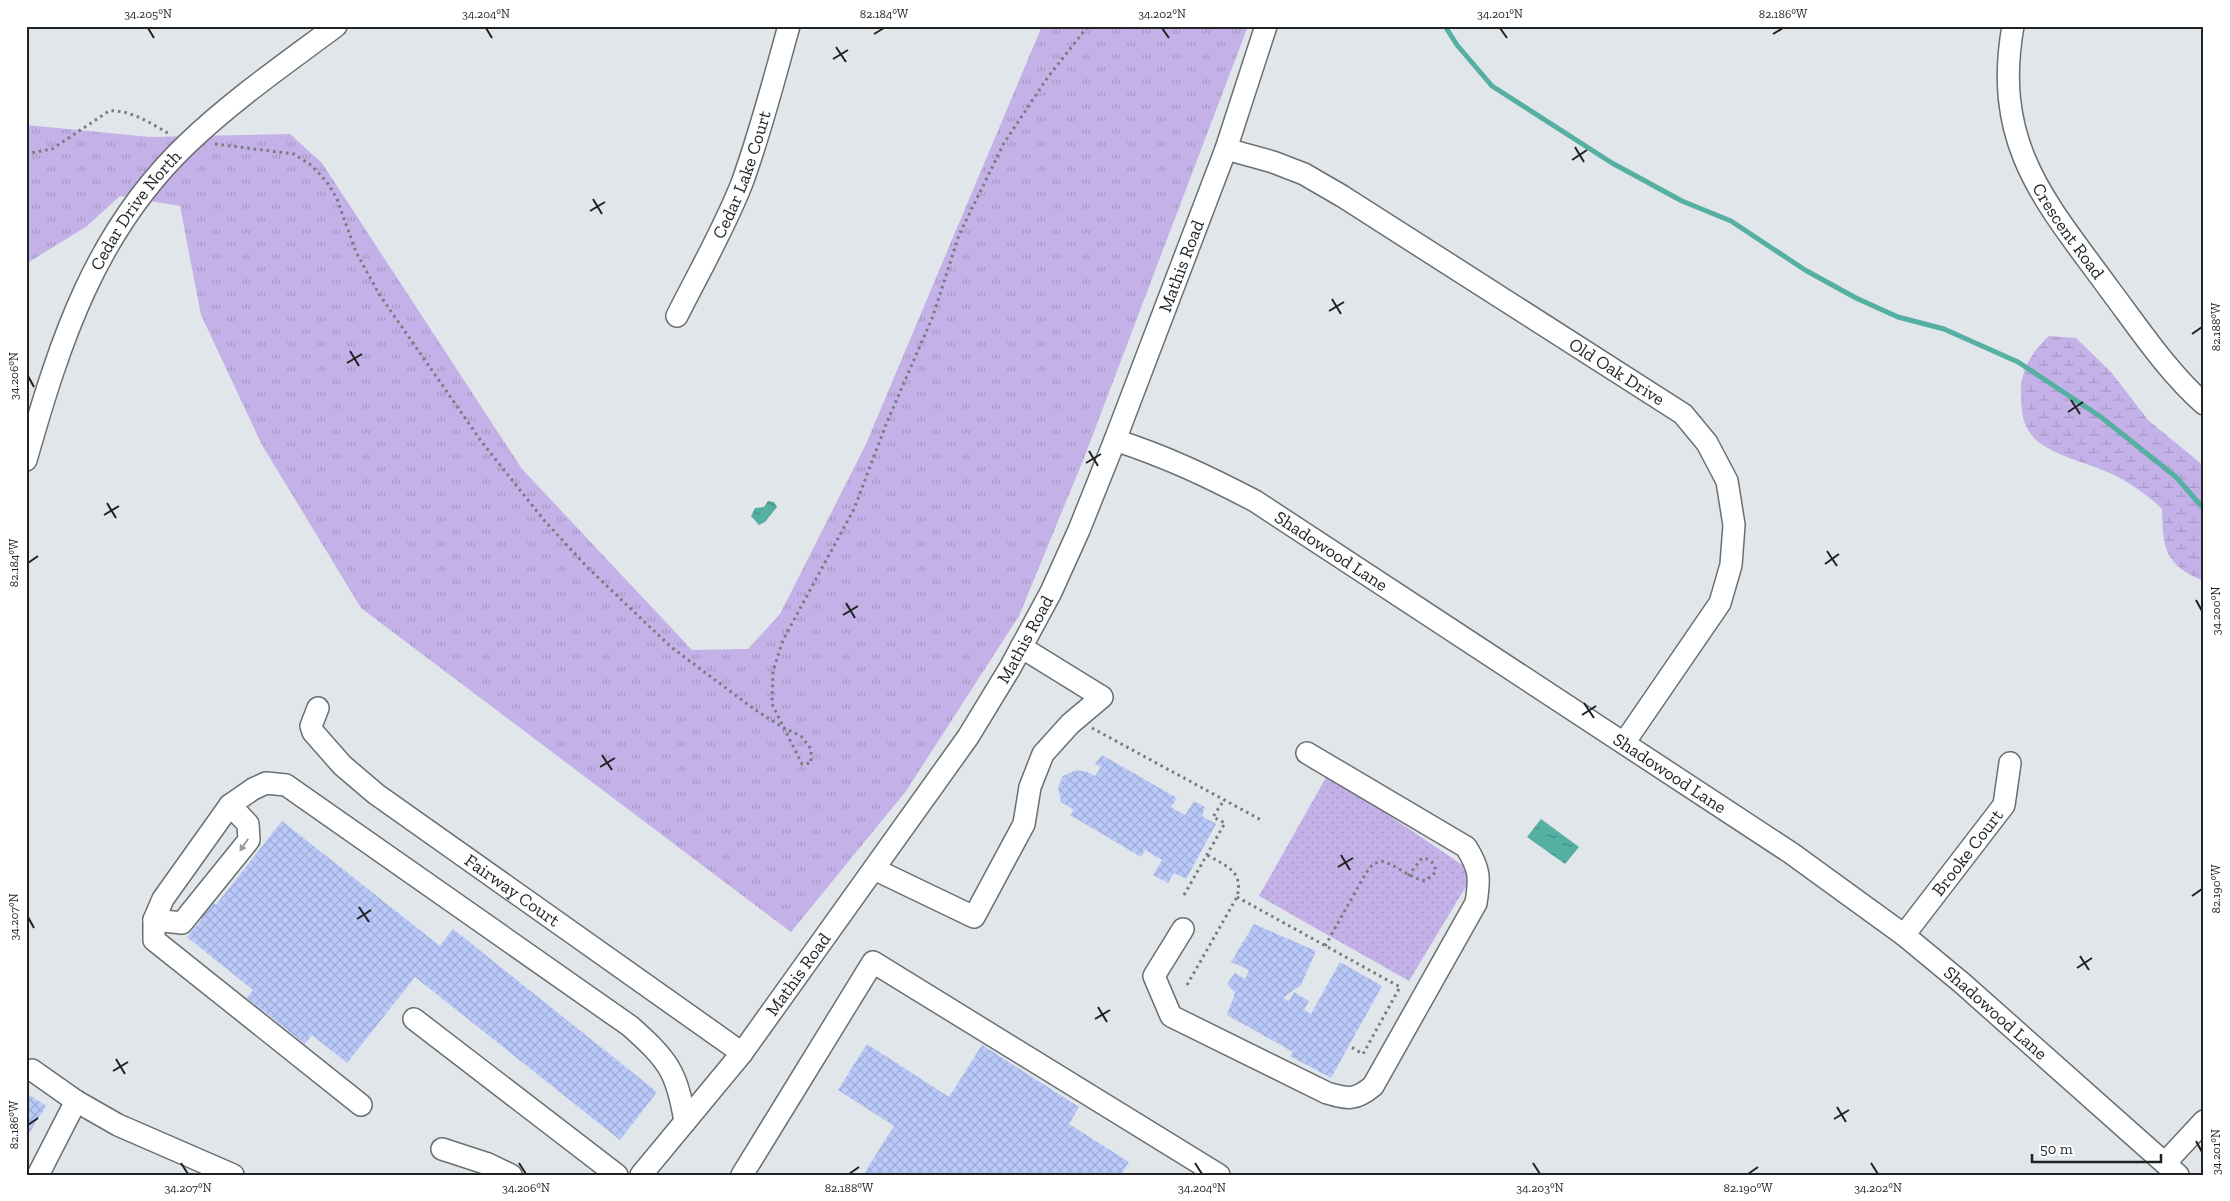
<svg xmlns="http://www.w3.org/2000/svg" width="2230" height="1201" font-family="'Zilla Slab',serif">
  <defs>
    <pattern id="grass-tufts" width="24" height="20" patternUnits="userSpaceOnUse" patternTransform="scale(1.25)"><rect width="24" height="20" fill="#c4b1e7"/><path d="M3 7l-1-3M5 7V3M7 7l1-3M15 17l-1-3M17 17v-4M19 17l1-3" fill="none" stroke="#a898c6"/></pattern>
    <pattern id="wetland-marsh" width="20" height="14" patternUnits="userSpaceOnUse" patternTransform="scale(1.25)"><rect width="20" height="14" fill="#c4b1e7"/><path d="M1 5h8M5 5V1M11 12h8M15 12V8" fill="none" stroke="#a898c6"/></pattern>
    <pattern id="garden-dots" width="8" height="8" patternUnits="userSpaceOnUse" patternTransform="scale(1.25)"><rect width="8" height="8" fill="#c4b1e7"/><path d="M2 2h.1M6 6h.1" fill="none" stroke="#a898c6" stroke-width="1.8" stroke-linecap="round"/></pattern>
    <pattern id="water-ripples" width="26" height="14" patternUnits="userSpaceOnUse" patternTransform="scale(1.25)"><rect width="26" height="14" fill="#55afa2"/><path d="M2 4q2-2 4 0t4 0M15 11q2-2 4 0t4 0" fill="none" stroke="#468e84"/></pattern>
    <pattern id="building-cross-hatch" width="8" height="8" patternUnits="userSpaceOnUse" patternTransform="scale(1.25)"><rect width="8" height="8" fill="#b9c9fa"/><path d="M0 0l8 8M0 8l8-8" fill="none" stroke="#9facd6"/></pattern>
  </defs>
  <rect width="100%" height="100%" fill="#e1e6ea"/>
  <polygon fill="url(#grass-tufts)" points="1042,26 1248,26 1084,458 1019,616 906,791 791,932 361,608 262,445 201,315 180,206 120,196 87,226 26,264 26,125 150,137 290,134 322,163 522,469 692,650 748,649 780,614 866,444"/>
  <path fill="url(#wetland-marsh)" d="M2049,336L2076,338L2111,372L2148,420L2204,466V580C2198,579 2194,577 2189,574C2162,559 2163,538 2162,509C2148,495 2130,483 2112,474C2090,463 2044,454 2030,433C2022,422 2021,406 2021,393C2020,371 2033,350 2049,336Z"/>
  <polygon fill="url(#garden-dots)" points="1328,774 1474,873 1409,981 1259,896"/>
  <g fill="url(#water-ripples)">
    <polygon points="768,501 774,502 777,507 765,522 759,525 751,516 755,508 764,507"/>
    <polygon points="1541,819 1579,847 1565,864 1527,837"/>
  </g>
  <g fill="none" stroke-linecap="round" stroke-linejoin="round">
    <polyline stroke="#55afa2" stroke-width="5" points="1445,26 1457,45 1492,86 1612,163 1682,201 1731,221 1805,270 1856,298 1898,317 1944,329 2018,362 2101,417 2176,477 2204,509"/>
  </g>
  <g fill="url(#building-cross-hatch)">
    <polygon points="1102,755 1177,798 1171,807 1185,815 1194,801 1205,807 1202,816 1216,824 1186,879 1174,873 1168,883 1153,875 1162,860 1145,850 1141,857 1070,815 1074,810 1061,802 1058,787 1063,776 1076,770 1087,772 1095,776 1101,767 1095,764"/>
    <polygon points="282,821 440,946 453,929 657,1092 620,1140 415,977 347,1063 312,1035 305,1044 247,998 253,990 187,937 202,919 194,913 206,897 216,905"/>
    <polygon points="1254,924 1316,951 1301,985 1283,998 1289,1001 1294,992 1309,1001 1304,1010 1311,1014 1340,962 1382,986 1331,1078 1290,1056 1293,1052 1227,1015 1235,993 1227,984 1235,973 1245,979 1249,970 1231,962"/>
    <polygon points="867,1044 949,1097 982,1045 1079,1107 1069,1124 1129,1162 1121,1175 863,1175 894,1126 838,1090"/>
    <polygon points="26,1093 46,1106 26,1138"/>
  </g>
  <g fill="none" stroke-linecap="round" stroke-linejoin="round">
    <g stroke="#6a6f72" stroke-width="24">
      <g id="minor">
        <path id="s1" d="M2013,26C1992,145 2045,201 2110,290C2140,330 2167,371 2204,404"/>
        <path id="s2" d="M1226,149L1273,162L1304,174L1342,196L1683,414L1707,443L1727,481L1734,525L1731,565L1720,603L1624,743"/>
        <path id="s3" d="M677,316C699,272 724,229 742,183C761,131 774,79 789,26"/>
        <path id="s4" d="M1115,440C1167,457 1207,476 1255,501L1791,853L1904,935L1962,983L2178,1175"/>
        <path id="s5" d="M26,460C60,341 95,232 187,144C233,100 285,64 336,26"/>
        <path id="s6" d="M318,708L311,726L313,732L342,765L376,794L742,1053"/>
        <polyline points="874,869 974,917 1024,824 1030,787 1043,754 1070,724 1102,697 1021,647"/>
        <polyline points="154,920 182,923 249,840 248,824 230,805"/>
        <path d="M1183,929L1154,976L1171,1016L1327,1093C1348,1099 1355,1101 1373,1086L1476,903C1480,878 1480,869 1466,847L1307,753"/>
        <path id="s7" d="M1904,935L2004,805L2010,763"/>
        <polyline points="414,1019 617,1175"/>
        <polyline points="32,1070 76,1101 118,1125 233,1175"/>
        <path d="M361,1105L154,940V920L163,899L230,805L253,789L266,783L286,785L630,1026C668,1060 677,1071 685,1122"/>
        <polyline points="442,1149 488,1164 511,1175"/>
        <polyline points="2165,1163 2204,1121"/>
        <polyline points="38,1175 76,1101"/>
        <path id="s8" d="M641,1175L742,1053L968,737L1010,668L1051,592L1079,530L1115,440L1226,149L1266,26"/>
        <polyline points="742,1175 873,962 1219,1175"/>
      </g>
    </g>
    <g stroke="#777b7d" stroke-width="3" stroke-dasharray="2.5 4" stroke-linecap="butt">
      <polyline points="215,144 294,154 311,165 327,182 337,199 356,252 379,294 481,441 543,519 587,567 671,647 754,709 782,727 801,736 811,749 811,763 802,764 772,704 773,671 783,640 854,509 887,422 933,316 959,235 1004,143 1048,77 1088,26"/>
      <path d="M26,154L52,149L109,111C130,109 154,125 171,135"/>
      <polyline points="1092,728 1263,821"/>
      <polyline points="1184,895 1225,823 1213,817 1224,800"/>
      <polyline points="1237,897 1400,987 1363,1054 1351,1047"/>
      <path d="M1325,946L1366,873L1373,864L1381,861C1397,865 1408,877 1425,881L1436,872C1434,863 1431,859 1422,858L1408,876"/>
      <path d="M1187,985L1237,897C1244,871 1226,866 1207,855"/>
    </g>
    <use href="#minor" stroke="#fff" stroke-width="21"/>
  </g>
  <defs><path id="oneway-solid" d="M-6-.8H1V-3.2L6.5 0L1 3.2V.8H-6Z" transform="scale(1.25)"/></defs>
  <use fill="#9a9b9c" href="#oneway-solid" transform="translate(244 845) rotate(124)"/>
  <path fill="none" stroke="#1f2122" stroke-width="2" d="M148,28L154,38M486,28L492,38M1162,28L1169,38M1500,28L1507,38M874,34L884,28M1773,34L1783,28M836,47L846,62M833,59L848,50M1575,147L1584,162M1572,160L1587,150M593,199L602,214M590,211L605,202M1332,299L1341,314M1329,311L1344,302M2192,334L2202,327M350,351L359,366M347,363L362,354M28,376L34,387M2071,400L2080,414M2068,412L2083,402M1089,451L1098,466M1086,463L1101,454M107,503L116,518M104,515L119,506M1827,551L1837,566M28,563L38,556M1825,564L1839,554M2196,600L2202,611M846,603L855,618M843,615L858,606M1584,703L1594,718M1582,715L1596,706M602,755L612,770M600,767L615,758M1341,855L1350,870M1338,867L1353,858M2192,896L2202,889M359,907L369,922M28,917L34,928M357,919L371,910M2080,956L2089,970M2077,968L2092,958M1098,1007L1107,1022M1095,1019L1110,1010M116,1059L125,1074M113,1071L128,1062M1837,1107L1846,1122M1834,1119L1849,1110M28,1125L38,1118M2196,1141L2202,1152M181,1163L188,1174M519,1163L526,1174M1195,1163L1202,1174M1533,1163L1540,1174M1871,1163L1878,1174M849,1174L859,1167M1748,1174L1758,1167"/>
  <g text-anchor="middle" dominant-baseline="central" stroke-width="4" stroke-linejoin="round" paint-order="stroke">
    <g font-size="18" fill="#1f2122" stroke="#fff">
      <text stroke="none"><textPath href="#s3" startOffset="156">Cedar Lake Court</textPath></text>
      <text stroke="none"><textPath href="#s5" startOffset="275">Cedar Drive North</textPath></text>
      <text stroke="none"><textPath href="#s1" startOffset="220">Crescent Road</textPath></text>
      <text stroke="none"><textPath href="#s8" startOffset="1065">Mathis Road</textPath></text>
      <text stroke="none"><textPath href="#s2" startOffset="452">Old Oak Drive</textPath></text>
      <text stroke="none"><textPath href="#s4" startOffset="244">Shadowood Lane</textPath></text>
      <text stroke="none"><textPath href="#s8" startOffset="660">Mathis Road</textPath></text>
      <text stroke="none"><textPath href="#s4" startOffset="649">Shadowood Lane</textPath></text>
      <text stroke="none"><textPath href="#s7" startOffset="104">Brooke Court</textPath></text>
      <text stroke="none"><textPath href="#s6" startOffset="281">Fairway Court</textPath></text>
      <text stroke="none"><textPath href="#s8" startOffset="255">Mathis Road</textPath></text>
      <text stroke="none"><textPath href="#s4" startOffset="1054">Shadowood Lane</textPath></text>
    </g>
  </g>
  <rect width="2230" height="1201" fill="none" stroke="#ffffff" stroke-width="55"/>
  <path d="M2032 1154v8h129v-8" fill="none" stroke="#1f2122" stroke-width="2.5"/>
  <text x="2040" y="1154" font-size="15" fill="#1f2122" stroke="#ffffff" stroke-width="4" paint-order="stroke">50 m</text>
  <rect x="28" y="28" width="2174" height="1146" fill="none" stroke="#1f2122" stroke-width="2"/>
  <g font-size="12" text-anchor="middle" fill="#1f2122">
    <text x="148" y="18">34.205°N</text>
    <text x="486" y="18">34.204°N</text>
    <text x="884" y="18">82.184°W</text>
    <text x="1162" y="18">34.202°N</text>
    <text x="1500" y="18">34.201°N</text>
    <text x="1783" y="18">82.186°W</text>
    <text transform="translate(2216 327) rotate(-90)" y="4">82.188°W</text>
    <text transform="translate(14 376) rotate(-90)" y="4">34.206°N</text>
    <text transform="translate(14 563) rotate(-90)" y="4">82.184°W</text>
    <text transform="translate(2216 611) rotate(-90)" y="4">34.200°N</text>
    <text transform="translate(2216 889) rotate(-90)" y="4">82.190°W</text>
    <text transform="translate(14 917) rotate(-90)" y="4">34.207°N</text>
    <text transform="translate(14 1125) rotate(-90)" y="4">82.186°W</text>
    <text transform="translate(2216 1152) rotate(-90)" y="4">34.201°N</text>
    <text x="188" y="1192">34.207°N</text>
    <text x="526" y="1192">34.206°N</text>
    <text x="849" y="1192">82.188°W</text>
    <text x="1202" y="1192">34.204°N</text>
    <text x="1540" y="1192">34.203°N</text>
    <text x="1748" y="1192">82.190°W</text>
    <text x="1878" y="1192">34.202°N</text>
  </g>
</svg>
